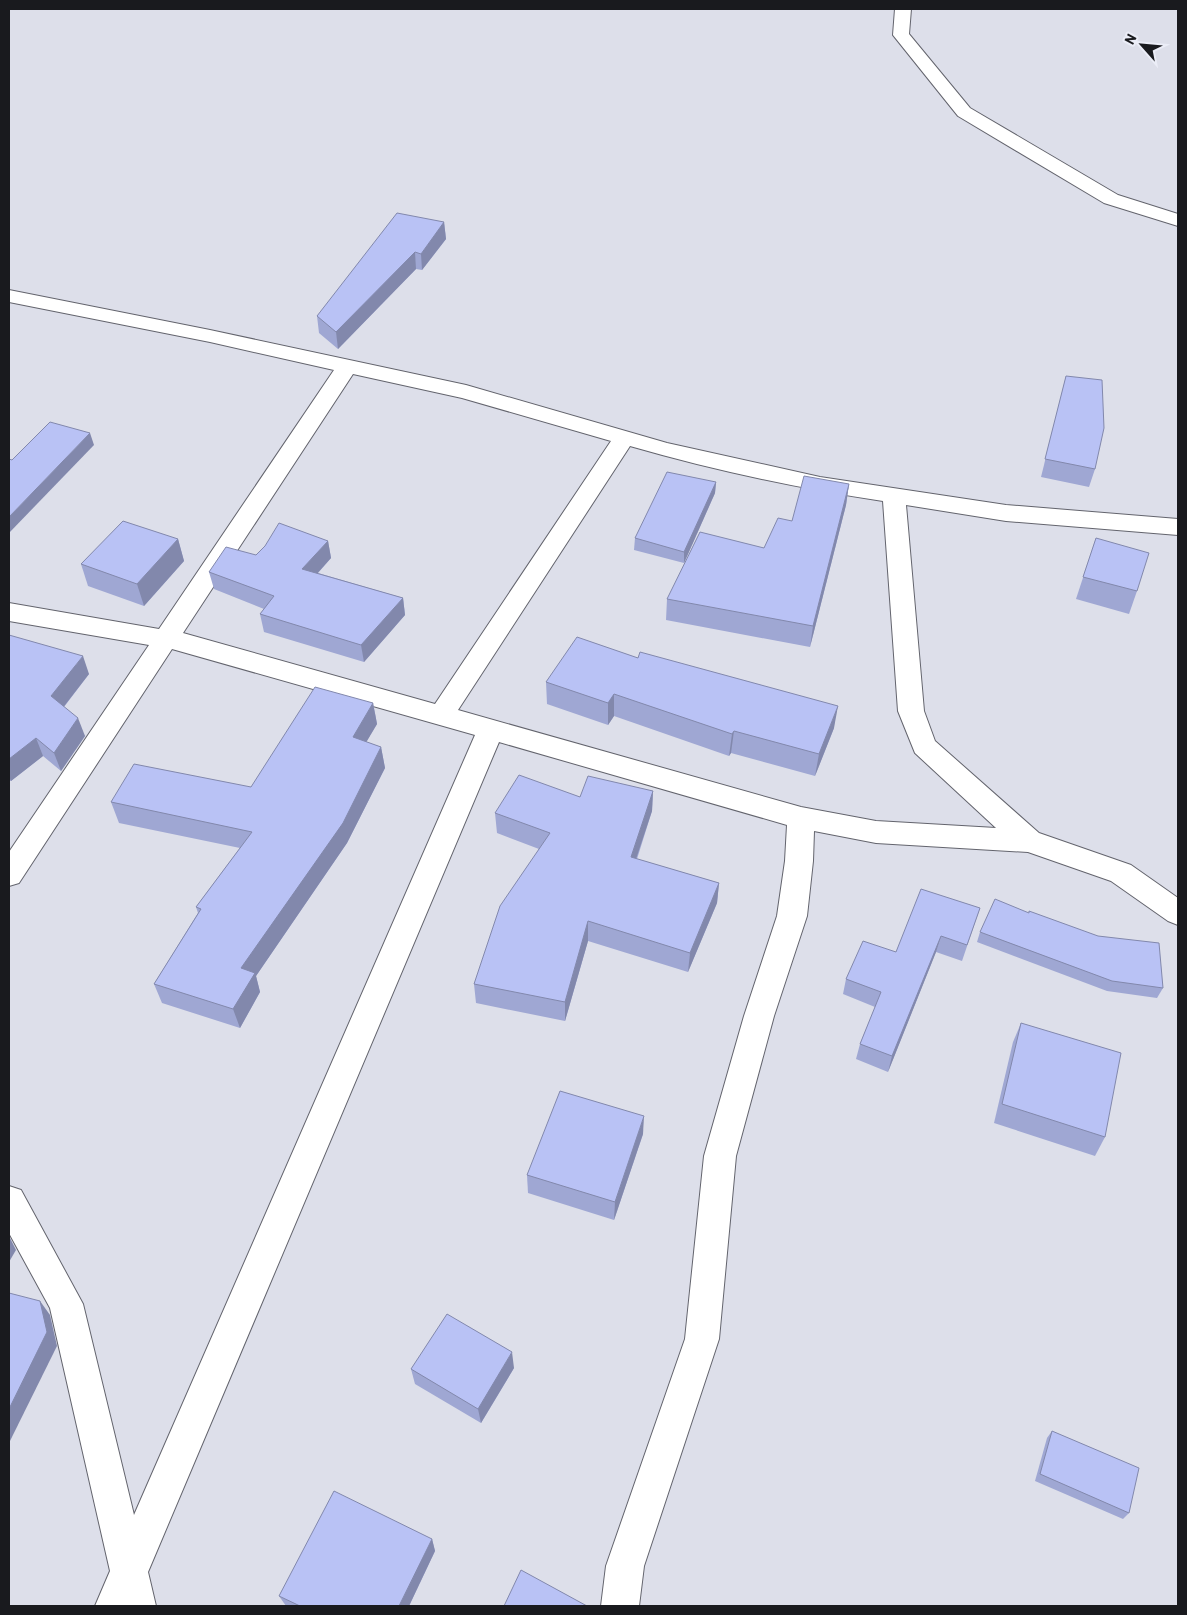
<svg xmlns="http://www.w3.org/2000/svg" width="1187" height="1615" font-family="Barlow,sans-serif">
  <rect width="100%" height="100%" fill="#dddfea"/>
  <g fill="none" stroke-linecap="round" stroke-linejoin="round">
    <g stroke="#63646d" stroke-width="2">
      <g id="minor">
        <polygon points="895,9 911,9 909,34 970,108 1118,195 1178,214 1178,226 1104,203 958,116 893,35"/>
        <path d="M9,290L210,330L466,385L667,443L820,477L1006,505L1178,519V535L1006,521L906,505L924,711L935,741L1039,833L1131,865L1178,898V925L1168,921L1111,881L1028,852L876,843L814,831L813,861L807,916L774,1016L736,1156L719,1339L644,1566L639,1606H601L606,1566L685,1339L704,1156L744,1016L777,916L785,861L787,825L499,742L148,1572L156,1606H95L110,1571L50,1308L9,1233V1186L21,1190L83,1304L134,1515L475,735L172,649L19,883L9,886V852L149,645L9,621V603L159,629L334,370L210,342L9,302ZM353,374L462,398L611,441L435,704L183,633ZM630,446C713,470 798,488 883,501L898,711L915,753L996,828L876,821L801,807L458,710Z"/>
      </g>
    </g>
    <use href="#minor" fill="#fff" fill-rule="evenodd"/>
  </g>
  <g fill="#9fa7d3">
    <polygon points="444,222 446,239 422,270 416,269 338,349 319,333 317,316"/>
    <polygon points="1066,376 1095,469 1089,487 1041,477"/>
    <polygon points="716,482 715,493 684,563 634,550 635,538"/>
    <polygon points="849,484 846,505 810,647 666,620 667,599 764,548"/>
    <polygon points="1096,538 1137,591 1129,614 1076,599"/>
    <polygon points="178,539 184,561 144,606 88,586 81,564"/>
    <polygon points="328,541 331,558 318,573 403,598 405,615 364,662 264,632 260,614 264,609 214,589 209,572 256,555"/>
    <polygon points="9,635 89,674 64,707 85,736 61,771 43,756 11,781 9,780"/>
    <polygon points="546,682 834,728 815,776 731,753 729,756 614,716 608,725 547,704"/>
    <polygon points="373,703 377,724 366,742 381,747 385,768 347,843 256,976 260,992 240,1028 162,1003 154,984 198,913 196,907 240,848 119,823 111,802 251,787"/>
    <polygon points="653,791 652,811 637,859 719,883 717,903 688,972 588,941 565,1021 476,1003 474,984 539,849 497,833 495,813 580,797"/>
    <polygon points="980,908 962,961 936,952 888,1072 856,1059 860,1044 875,1007 843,994 846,979"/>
    <polygon points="980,932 1163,988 1157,998 1107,991 977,942"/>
    <polygon points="1021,1023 1105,1137 1095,1156 994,1123 1013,1042"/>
    <polygon points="643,1134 614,1220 528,1193 527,1175"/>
    <polygon points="514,1368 481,1423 415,1384 411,1369"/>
    <polygon points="1052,1431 1129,1513 1123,1519 1035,1481 1047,1438"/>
    <polygon points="432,1539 435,1551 409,1606 286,1606 279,1596"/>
  </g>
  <g fill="#8288ac">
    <polygon points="444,222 446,239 422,270 421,254"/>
    <polygon points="415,252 416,269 338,349 336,332"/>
    <polygon points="90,433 94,445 9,533 9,517"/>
    <polygon points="716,482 715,493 684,563 684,552"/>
    <polygon points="849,484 846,505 810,647 813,626"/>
    <polygon points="178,539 184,561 144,606 137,584"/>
    <polygon points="328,541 331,558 306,586 302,569"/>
    <polygon points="403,598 405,615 364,662 361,645"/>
    <polygon points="83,656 89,674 58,714 51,696"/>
    <polygon points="614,694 614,716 608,725 608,703"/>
    <polygon points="373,703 377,724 357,758 353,737"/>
    <polygon points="838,706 834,728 815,776 819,754"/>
    <polygon points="78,718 85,736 61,771 54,753"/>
    <polygon points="734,731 731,753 729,756 732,734"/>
    <polygon points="36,738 43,756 11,781 9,777 9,759"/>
    <polygon points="381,747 385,768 347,843 256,976 260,992 240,1028 233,1009 241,968"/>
    <polygon points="653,791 652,811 630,877 631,857"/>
    <polygon points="719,883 717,903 688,972 690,953"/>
    <polygon points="588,921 588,941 565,1021 565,1002"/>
    <polygon points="941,936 936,952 888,1072 892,1056"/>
    <polygon points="644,1116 643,1134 614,1220 615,1202"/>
    <polygon points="9,1236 16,1250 9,1262"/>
    <polygon points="40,1301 50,1315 57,1346 9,1443 9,1409"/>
    <polygon points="512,1352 514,1368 481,1423 478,1409"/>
    <polygon points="432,1539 435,1551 409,1606 399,1606"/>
  </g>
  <g fill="#b9c2f5" stroke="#8288ac">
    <polygon points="397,213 444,222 421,254 415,252 336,332 317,316"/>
    <polygon points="1066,376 1102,380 1104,428 1095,469 1045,459"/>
    <polygon points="50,422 90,433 9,517 9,459 12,460"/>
    <polygon points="667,472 716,482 684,552 635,538"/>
    <polygon points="804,476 849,484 813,626 667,599 700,532 764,548 778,518 792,521"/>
    <polygon points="123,521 178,539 137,584 81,564"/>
    <polygon points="279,523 328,541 302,569 403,598 361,645 260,614 274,596 209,572 226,547 256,555 265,546"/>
    <polygon points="1096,538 1149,553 1137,591 1083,577"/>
    <polygon points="9,635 83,656 51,696 78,718 54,753 36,738 9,759"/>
    <polygon points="577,637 638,658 640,652 838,706 819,754 734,731 732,734 614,694 608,703 546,682"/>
    <polygon points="315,687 373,703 353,737 381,747 343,823 241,968 255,973 233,1009 154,984 201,909 196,907 252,832 111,802 134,764 251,787"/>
    <polygon points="519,775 580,797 588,776 653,791 631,857 719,883 690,953 588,921 565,1002 474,984 500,906 550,833 495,813"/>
    <polygon points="921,889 980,908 967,945 941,936 892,1056 860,1044 881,992 846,979 863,941 896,952"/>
    <polygon points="995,899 1029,913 1029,911 1098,936 1159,943 1163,988 1112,981 980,932"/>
    <polygon points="1021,1023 1121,1053 1105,1137 1002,1104"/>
    <polygon points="560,1091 644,1116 615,1202 527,1175"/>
    <polygon points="9,1293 40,1301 47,1332 9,1409"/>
    <polygon points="447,1314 512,1352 478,1409 411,1369"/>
    <polygon points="1052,1431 1139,1468 1129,1513 1040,1474"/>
    <polygon points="334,1491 432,1539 399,1606 300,1606 279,1596"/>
    <polygon points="521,1570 587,1606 504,1606"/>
  </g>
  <rect width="1187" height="1615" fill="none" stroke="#191a1e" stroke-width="20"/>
  <g transform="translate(1142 45) rotate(297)" stroke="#ebedf7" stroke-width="4" paint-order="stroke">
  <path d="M0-4L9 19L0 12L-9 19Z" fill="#191a1e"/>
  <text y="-8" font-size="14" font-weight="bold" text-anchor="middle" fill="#191a1e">N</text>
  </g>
</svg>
